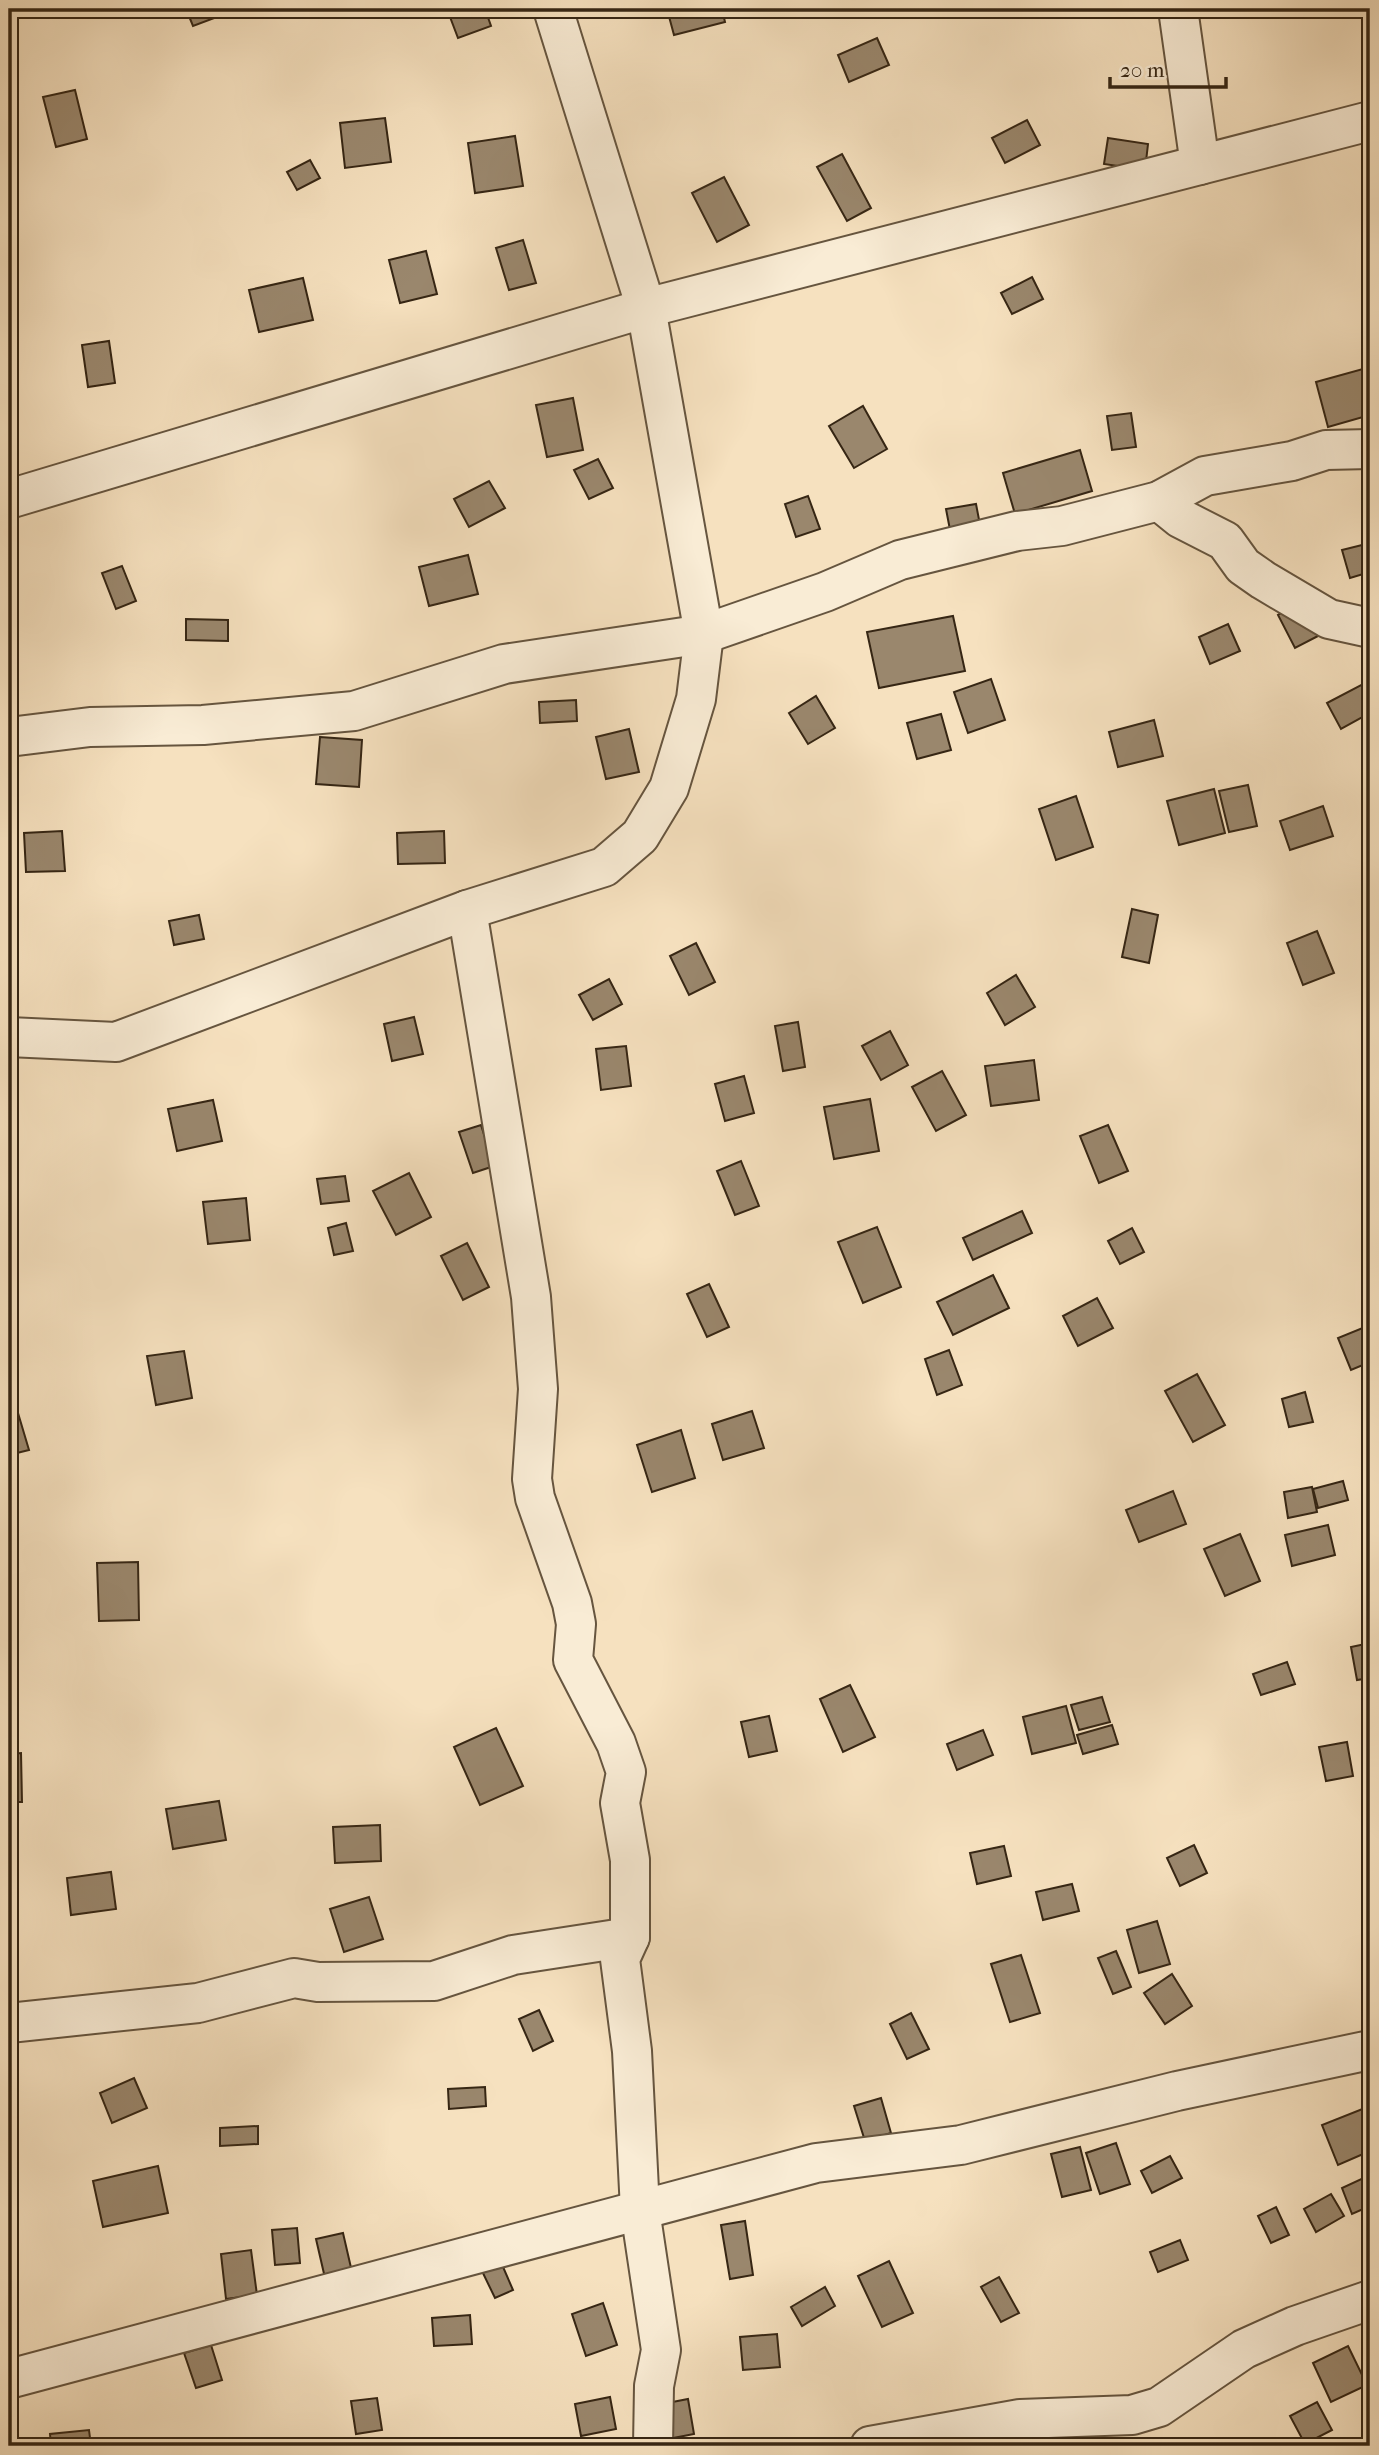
<svg xmlns="http://www.w3.org/2000/svg" width="1379" height="2455" font-family="'IM FELL French Canon',serif">
  <rect width="100%" height="100%" fill="#f6e1bf"/>
  <filter id="stains"><feTurbulence type="fractalNoise" baseFrequency=".00286" numOctaves="4"/><feColorMatrix values="0 0 0 0 .2 0 0 0 0 .09 0 0 0 0 .02 0 0 0 .5 -.17"/></filter>
  <radialGradient id="worn" r=".72"><stop offset=".6" stop-color="#630" stop-opacity="0"/><stop offset="1" stop-color="#630" stop-opacity=".3"/></radialGradient>
  <g fill="#9a876d" stroke="#362614" stroke-width="2">
    <polygon points="186,9 222,9 225,14 193,26"/>
    <polygon points="447,9 485,9 491,26 458,38"/>
    <polygon points="667,9 722,9 725,22 674,35"/>
    <polygon points="877,38 889,65 849,82 838,55"/>
    <polygon points="75,90 87,139 56,147 43,97"/>
    <polygon points="385,118 391,162 345,168 340,123"/>
    <polygon points="1027,120 1040,145 1005,163 992,138"/>
    <polygon points="515,136 523,186 475,193 468,143"/>
    <polygon points="1108,138 1148,144 1145,170 1104,164"/>
    <polygon points="842,154 871,208 847,221 817,167"/>
    <polygon points="310,160 320,178 297,190 287,172"/>
    <polygon points="724,177 749,225 717,242 692,193"/>
    <polygon points="523,240 536,283 509,290 496,248"/>
    <polygon points="426,251 437,294 400,303 389,260"/>
    <polygon points="1032,277 1043,299 1012,314 1001,293"/>
    <polygon points="303,278 313,320 259,332 249,290"/>
    <polygon points="109,341 115,383 88,387 82,345"/>
    <polygon points="1370,367 1370,415 1328,427 1316,382"/>
    <polygon points="573,398 583,450 547,457 536,405"/>
    <polygon points="863,406 887,449 854,468 829,426"/>
    <polygon points="1131,413 1136,447 1112,450 1107,416"/>
    <polygon points="1080,450 1092,491 1015,514 1003,473"/>
    <polygon points="598,459 613,488 589,499 574,470"/>
    <polygon points="489,481 505,508 469,527 454,499"/>
    <polygon points="808,496 820,529 796,537 785,504"/>
    <polygon points="976,504 981,530 951,535 946,509"/>
    <polygon points="1370,543 1370,572 1350,578 1342,550"/>
    <polygon points="468,555 478,594 429,606 419,567"/>
    <polygon points="122,566 136,601 116,609 102,573"/>
    <polygon points="1300,602 1318,636 1295,648 1278,615"/>
    <polygon points="953,616 965,671 879,688 867,632"/>
    <polygon points="186,619 228,620 228,641 186,640"/>
    <polygon points="1228,624 1240,651 1210,664 1199,637"/>
    <polygon points="991,679 1005,720 968,733 954,692"/>
    <polygon points="1363,684 1370,699 1370,713 1341,729 1327,703"/>
    <polygon points="816,696 835,728 808,744 789,713"/>
    <polygon points="576,700 577,721 540,723 539,702"/>
    <polygon points="941,714 951,750 917,759 907,723"/>
    <polygon points="1154,720 1163,756 1118,767 1109,732"/>
    <polygon points="629,729 639,772 606,779 596,737"/>
    <polygon points="320,737 362,740 359,787 316,784"/>
    <polygon points="1248,785 1257,826 1229,832 1219,791"/>
    <polygon points="1214,789 1225,833 1179,845 1167,801"/>
    <polygon points="1076,796 1093,847 1056,860 1039,809"/>
    <polygon points="1323,806 1333,836 1290,850 1280,821"/>
    <polygon points="62,831 65,871 26,872 24,833"/>
    <polygon points="444,831 445,863 398,864 397,833"/>
    <polygon points="1132,909 1158,915 1149,963 1122,957"/>
    <polygon points="199,915 204,939 174,945 169,921"/>
    <polygon points="1317,931 1334,973 1303,985 1287,943"/>
    <polygon points="696,943 715,982 689,995 670,956"/>
    <polygon points="1016,975 1035,1007 1005,1025 987,993"/>
    <polygon points="609,979 622,1004 593,1020 579,995"/>
    <polygon points="414,1017 423,1054 392,1061 384,1024"/>
    <polygon points="798,1022 805,1067 783,1071 775,1026"/>
    <polygon points="890,1031 908,1065 881,1080 862,1046"/>
    <polygon points="626,1046 631,1086 601,1090 596,1049"/>
    <polygon points="1034,1060 1039,1100 991,1106 985,1066"/>
    <polygon points="942,1071 966,1115 936,1131 912,1087"/>
    <polygon points="744,1076 754,1113 725,1121 715,1084"/>
    <polygon points="870,1099 879,1151 834,1159 824,1107"/>
    <polygon points="213,1100 222,1141 177,1151 168,1109"/>
    <polygon points="481,1125 494,1166 473,1173 459,1132"/>
    <polygon points="1108,1125 1128,1171 1099,1183 1080,1136"/>
    <polygon points="741,1161 759,1206 735,1215 717,1171"/>
    <polygon points="409,1173 431,1217 396,1235 373,1191"/>
    <polygon points="345,1176 349,1201 321,1204 317,1179"/>
    <polygon points="246,1198 250,1240 208,1244 203,1202"/>
    <polygon points="1022,1211 1032,1233 973,1260 963,1238"/>
    <polygon points="346,1223 353,1251 334,1255 328,1228"/>
    <polygon points="877,1227 901,1287 863,1303 838,1242"/>
    <polygon points="1132,1228 1144,1252 1120,1264 1108,1241"/>
    <polygon points="467,1243 489,1287 463,1300 441,1256"/>
    <polygon points="993,1275 1009,1308 953,1335 937,1302"/>
    <polygon points="709,1284 729,1327 707,1337 687,1294"/>
    <polygon points="1097,1298 1113,1328 1078,1346 1063,1316"/>
    <polygon points="1370,1325 1370,1362 1351,1370 1338,1338"/>
    <polygon points="949,1350 962,1385 937,1395 925,1359"/>
    <polygon points="184,1351 192,1398 156,1405 147,1356"/>
    <polygon points="1197,1374 1225,1425 1193,1442 1165,1391"/>
    <polygon points="1305,1392 1313,1422 1289,1427 1282,1399"/>
    <polygon points="752,1411 764,1448 723,1460 712,1424"/>
    <polygon points="18,1413 29,1450 9,1455 9,1415"/>
    <polygon points="681,1430 695,1478 652,1492 637,1445"/>
    <polygon points="1343,1481 1348,1500 1318,1508 1313,1489"/>
    <polygon points="1312,1487 1317,1512 1288,1518 1284,1492"/>
    <polygon points="1173,1491 1186,1524 1139,1542 1126,1510"/>
    <polygon points="1328,1525 1335,1555 1292,1566 1285,1535"/>
    <polygon points="1240,1534 1260,1581 1225,1596 1204,1549"/>
    <polygon points="138,1562 139,1620 99,1621 97,1563"/>
    <polygon points="1370,1643 1370,1678 1357,1680 1351,1647"/>
    <polygon points="1287,1662 1295,1684 1261,1695 1253,1674"/>
    <polygon points="850,1685 875,1737 843,1752 820,1699"/>
    <polygon points="1102,1697 1110,1722 1079,1730 1071,1705"/>
    <polygon points="1066,1706 1076,1743 1032,1754 1023,1717"/>
    <polygon points="769,1716 777,1751 749,1757 741,1722"/>
    <polygon points="1112,1725 1118,1744 1083,1754 1077,1735"/>
    <polygon points="496,1728 523,1786 480,1805 454,1747"/>
    <polygon points="983,1730 993,1755 957,1770 947,1744"/>
    <polygon points="1347,1742 1353,1776 1326,1781 1319,1747"/>
    <polygon points="21,1753 22,1802 9,1802 9,1754"/>
    <polygon points="219,1801 226,1840 173,1849 166,1809"/>
    <polygon points="380,1825 381,1861 335,1863 333,1827"/>
    <polygon points="1194,1845 1207,1873 1180,1886 1167,1858"/>
    <polygon points="1004,1846 1011,1876 977,1884 970,1853"/>
    <polygon points="111,1872 116,1909 71,1915 67,1878"/>
    <polygon points="1072,1884 1079,1911 1043,1920 1036,1892"/>
    <polygon points="369,1897 383,1939 344,1952 330,1909"/>
    <polygon points="1157,1921 1170,1964 1139,1973 1127,1930"/>
    <polygon points="1116,1951 1131,1987 1113,1994 1098,1958"/>
    <polygon points="1021,1955 1040,2013 1010,2022 991,1964"/>
    <polygon points="1172,1974 1192,2006 1165,2024 1144,1993"/>
    <polygon points="539,2010 553,2041 533,2051 519,2019"/>
    <polygon points="911,2013 929,2049 907,2059 890,2024"/>
    <polygon points="134,2078 147,2108 112,2123 100,2093"/>
    <polygon points="485,2087 486,2106 449,2109 448,2089"/>
    <polygon points="881,2098 891,2133 865,2141 854,2106"/>
    <polygon points="1370,2106 1370,2151 1338,2165 1322,2125"/>
    <polygon points="258,2126 258,2144 220,2146 220,2128"/>
    <polygon points="1116,2143 1130,2184 1100,2194 1086,2153"/>
    <polygon points="1080,2147 1091,2190 1062,2197 1051,2154"/>
    <polygon points="1170,2156 1182,2178 1152,2193 1141,2171"/>
    <polygon points="158,2166 168,2213 103,2227 93,2181"/>
    <polygon points="1370,2175 1370,2206 1352,2214 1342,2188"/>
    <polygon points="1331,2194 1344,2216 1316,2232 1304,2209"/>
    <polygon points="1276,2207 1289,2235 1271,2243 1258,2216"/>
    <polygon points="745,2221 753,2275 730,2279 721,2225"/>
    <polygon points="297,2228 300,2263 275,2265 272,2230"/>
    <polygon points="343,2233 352,2272 325,2278 316,2239"/>
    <polygon points="1180,2240 1188,2260 1158,2272 1150,2252"/>
    <polygon points="251,2250 257,2295 226,2299 221,2254"/>
    <polygon points="500,2260 513,2290 495,2298 481,2269"/>
    <polygon points="889,2261 913,2313 882,2327 858,2276"/>
    <polygon points="999,2277 1019,2313 1001,2322 981,2287"/>
    <polygon points="825,2287 835,2306 802,2326 791,2307"/>
    <polygon points="603,2303 617,2345 586,2356 572,2314"/>
    <polygon points="470,2315 472,2344 434,2346 432,2318"/>
    <polygon points="777,2334 780,2367 743,2370 740,2337"/>
    <polygon points="211,2345 222,2380 196,2388 184,2353"/>
    <polygon points="1348,2346 1367,2385 1331,2402 1313,2363"/>
    <polygon points="610,2397 616,2429 581,2436 575,2404"/>
    <polygon points="377,2398 382,2430 356,2434 351,2401"/>
    <polygon points="688,2399 694,2434 668,2439 662,2404"/>
    <polygon points="1317,2402 1332,2430 1305,2444 1290,2416"/>
    <polygon points="89,2430 91,2446 51,2446 50,2434"/>
  </g>
  <g fill="none" stroke-linecap="round" stroke-linejoin="round">
    <g stroke="#66553f" stroke-width="42">
      <g id="street">
        <polyline points="1178,9 1200,165"/>
        <polyline points="9,499 646,308 1370,121"/>
        <polyline points="1159,501 1180,518 1225,541 1243,566 1263,580 1329,619 1370,628"/>
        <polyline points="9,737 90,727 203,725 354,711 504,664 704,634 825,592 900,560 1017,531 1062,526 1159,501 1205,476 1292,461 1326,450 1370,449"/>
        <polyline points="467,910 531,1297 538,1389 532,1479 535,1498 572,1603 576,1624 573,1660 616,1743 626,1772 620,1803 630,1860 630,1937 620,1959 632,2051 640,2210 661,2350 654,2386 653,2446"/>
        <polyline points="9,1037 116,1042 467,910 604,867 640,836 669,788 696,699 704,634 646,308 553,9"/>
        <polyline points="9,2023 198,2003 294,1978 318,1982 434,1981 513,1955 630,1937"/>
        <polyline points="9,2379 816,2163 961,2145 1177,2091 1370,2050"/>
        <polyline points="870,2446 1020,2419 1132,2415 1159,2407 1244,2349 1295,2326 1370,2300"/>
      </g>
    </g>
    <use href="#street" stroke="#f9ecd5" stroke-width="38"/>
  </g>
  <rect width="1379" height="2455" fill="none" stroke="#f6e1bf" stroke-width="35"/>
  <rect x="10" y="10" width="1358" height="2434" fill="none" stroke="#362614" stroke-width="3.5"/>
  <rect x="18" y="18" width="1344" height="2420" fill="none" stroke="#362614" stroke-width="2"/>
  <path d="M1110 77v10h116v-10" fill="none" stroke="#362614" stroke-width="3.5"/>
  <text x="1120" y="77" font-size="21" fill="#362614" stroke="#f9ecd5" stroke-width="5" paint-order="stroke">20 m</text>
  <rect width="100%" height="100%" filter="url(#stains)"/>
  <rect width="100%" height="100%" fill="url(#worn)"/>
</svg>
